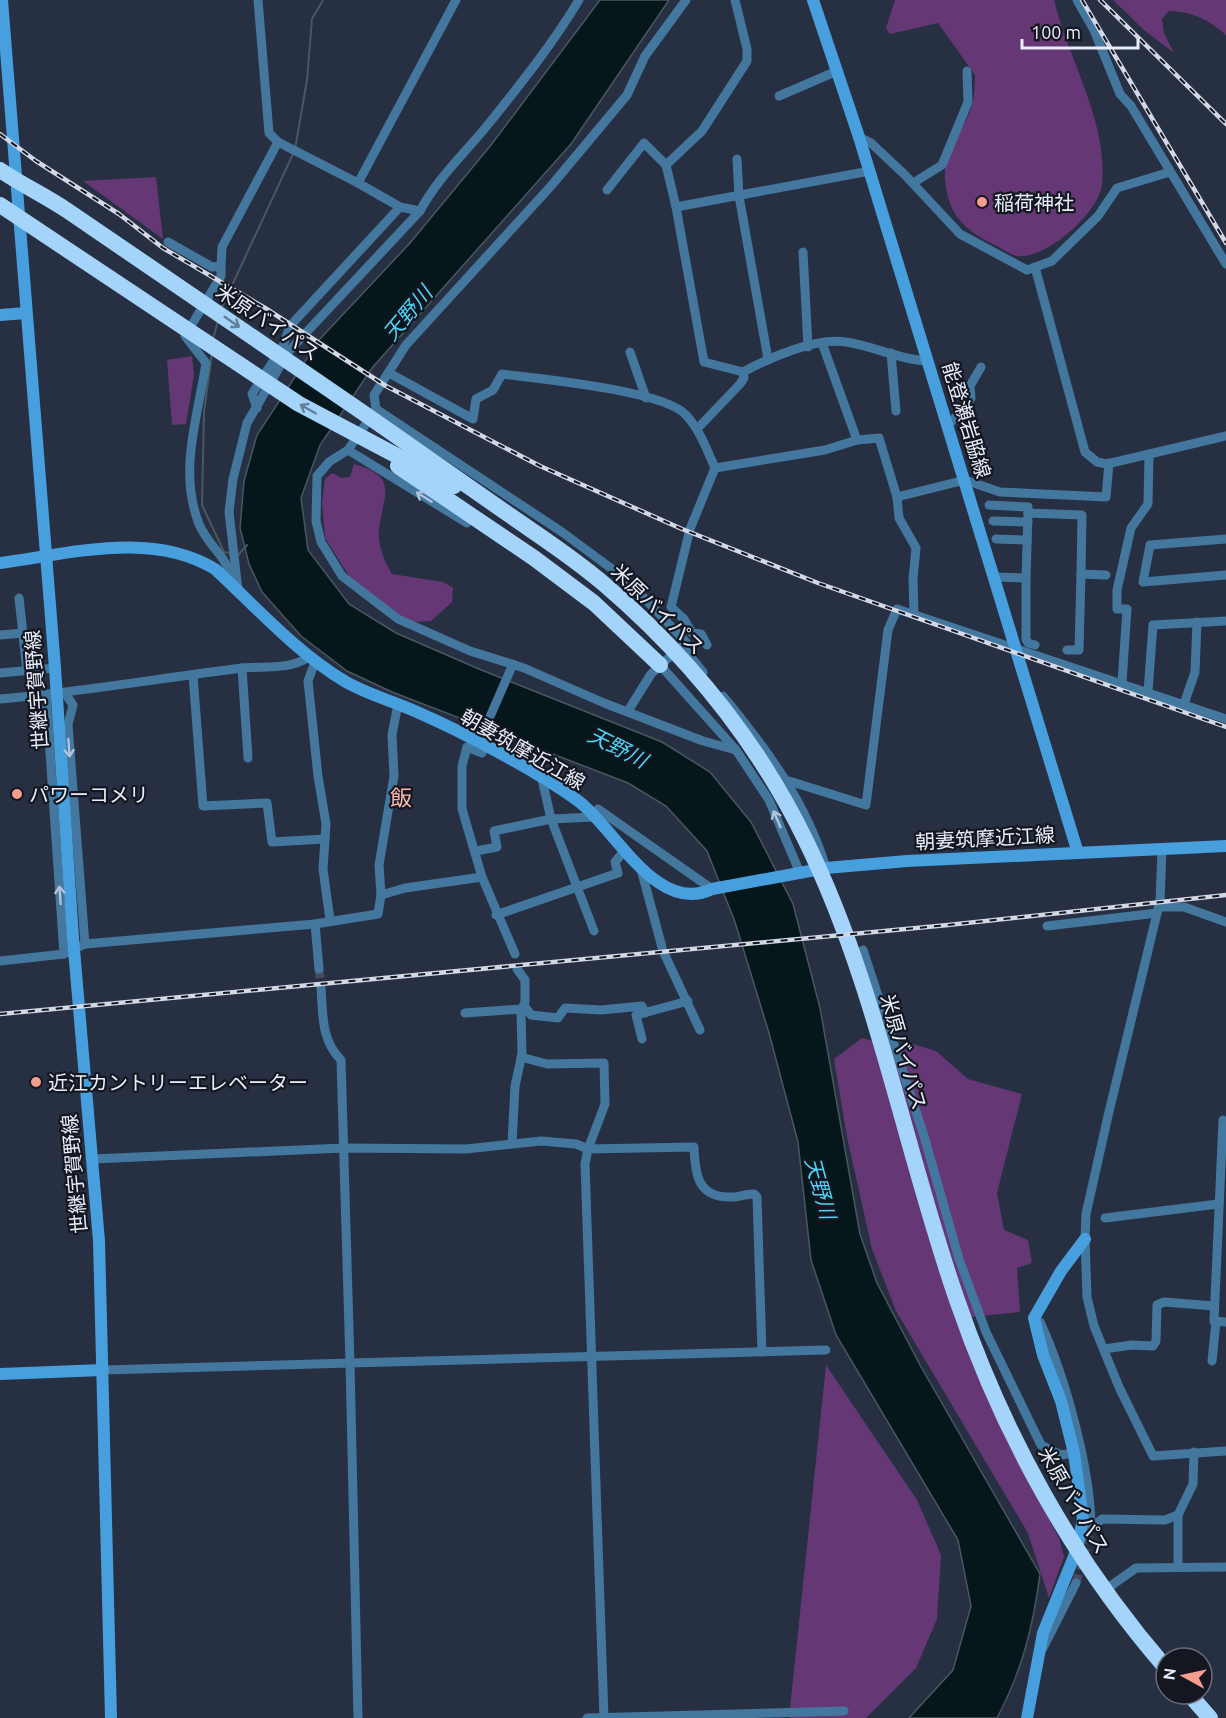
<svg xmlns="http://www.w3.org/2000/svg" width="1226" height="1718" font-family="Ubuntu,'Noto Sans JP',sans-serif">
  <rect width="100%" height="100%" fill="#272f43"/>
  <g fill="#653775">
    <path d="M895,0H1054C1068,59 1108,121 1102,184C1100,212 1046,260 1017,256C1011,255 1003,249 997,246C965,231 948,216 945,179C943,153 962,133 970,111C975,101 974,86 975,75L938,23L890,34L886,28Z"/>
    <path d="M1113,0H1226V35C1209,20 1192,11 1169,11L1162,19L1164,33L1174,53L1144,30Z"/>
    <polygon points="156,177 163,239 83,181"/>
    <polygon points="192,356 194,375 186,424 172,425 167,360"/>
    <path d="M354,464C401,477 382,497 379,530C377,545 385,562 392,574L443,582L453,588L452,602L431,621L416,622L399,616L349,576L325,538L322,502L325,479L332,473L342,478L350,477Z"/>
    <polygon points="862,1038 898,1048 913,1044 936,1051 968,1079 1022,1094 997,1193 1004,1230 1028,1240 1032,1263 1017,1268 1020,1312 960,1318 1023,1471 1059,1538 1064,1557 1049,1598 1028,1533 896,1311 872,1249 847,1137 834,1059"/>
    <polygon points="826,1365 917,1500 941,1555 937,1619 916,1668 866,1718 789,1718"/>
  </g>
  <path fill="#06171c" stroke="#4a575f" stroke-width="1.5" d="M600,0H669L571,144L372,368L320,445L301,498L308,550L349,604L396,633L479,669L662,742L710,772L751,822L793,904L820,1008L860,1234L877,1283L920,1365L1040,1574C1033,1627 1022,1671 997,1718H909L953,1670L971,1606L958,1540L836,1335L811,1260L798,1142L769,1033L735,922L707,851L666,806L628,783L392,692L347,671L301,636L262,592L249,564L240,528L244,481L257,435L319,340L410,243L491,145Z"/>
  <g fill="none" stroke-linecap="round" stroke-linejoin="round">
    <g stroke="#4a575f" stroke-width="2">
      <polyline points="295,149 307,80 312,19 323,0"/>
      <polyline points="222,307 293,154"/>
      <polyline points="213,339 218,321"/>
      <polyline points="212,353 204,412 202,505 224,552 230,553"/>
      <polyline points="238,555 247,545"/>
    </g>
    <g stroke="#444c5f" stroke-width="9" stroke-dasharray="9 4.5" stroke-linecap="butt">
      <polyline points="319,969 321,988"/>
      <polyline points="1076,1583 1091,1528"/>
    </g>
    <g stroke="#44779e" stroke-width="9">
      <polyline points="258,0 269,133 278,142 358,183 400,207 420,211"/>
      <polyline points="686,0 645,56 627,95 551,186 406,345 374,395 376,409 348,450 329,462 317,476 316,521 321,542 342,576 398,619 470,651 524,668 604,703 703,741 736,750"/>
      <polyline points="1077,0 1094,30 1120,94 1131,106 1226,264"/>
      <polyline points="779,96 837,71"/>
      <polyline points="859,137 871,143 905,175 960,234 1027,270 1052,261 1098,216 1117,188 1170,172"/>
      <polyline points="737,159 739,196 768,359"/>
      <path d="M870,171L676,207L704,362L743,372C769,358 816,337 846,342C874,346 900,360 928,361"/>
      <polyline points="358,183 456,0"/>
      <polyline points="913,183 942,165 968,102 967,71"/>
      <polyline points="607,190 644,143 666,165"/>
      <polyline points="676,207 666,165 702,131 747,61 747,49 735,0"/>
      <path d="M168,242L212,267L221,266V276L185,336L206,363C198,416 178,471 199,524C204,536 212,545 220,555C226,562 229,571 233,580"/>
      <polyline points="803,252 808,347"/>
      <polyline points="221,266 222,247 278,142"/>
      <polyline points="1035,267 1085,452 1097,462 1107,464 1226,436"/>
      <polyline points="822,343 857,440 879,438 897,497"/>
      <polyline points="630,352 646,398"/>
      <polyline points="891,353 896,411"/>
      <path d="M389,373L473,419L476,399L493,390L502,374C539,379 663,390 686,415C700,430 707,450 715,468L690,529L671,607L684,619L692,633L701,634L707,645"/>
      <polyline points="257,408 252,394 283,346 290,326 400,207"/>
      <polyline points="376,409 562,532 627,580 686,642"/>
      <polyline points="948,426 971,398 970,386 981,367"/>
      <polyline points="697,429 740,384 744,378 743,372"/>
      <polyline points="348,450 467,523"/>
      <polyline points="715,468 825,450 857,440"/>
      <polyline points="989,505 1028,507 1028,513"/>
      <polyline points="993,521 1028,522"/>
      <polyline points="996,539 1027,540"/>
      <polyline points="1226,539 1150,545 1143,582 1226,575"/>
      <polyline points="995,577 1026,578 1026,639 1028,643 1035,645"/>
      <polyline points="1026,578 1028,513 1082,515 1081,574 1106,575"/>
      <path d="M238,590L229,512L233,479L247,423L288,352L420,211C437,179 463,155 486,127C519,86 552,45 579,0"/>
      <polyline points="19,598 27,671"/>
      <polyline points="914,614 913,579 916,548 899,518 897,497 965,480 1000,492 1106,497 1109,463"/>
      <polyline points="0,635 23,633"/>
      <polyline points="682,646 703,672"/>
      <polyline points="1067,650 1079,650 1081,574"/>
      <polyline points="315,662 308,681 318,776 326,824 323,869 330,920"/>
      <polyline points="660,665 736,750 769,800 800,873"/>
      <polyline points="242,668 248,758"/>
      <polyline points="0,673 55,668"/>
      <polyline points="193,675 203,806 267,803 272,842 325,839"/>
      <polyline points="1122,682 1127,609 1117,609 1117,590 1131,528 1148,504 1149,454"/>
      <polyline points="1148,691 1153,625 1226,621"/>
      <polyline points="65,693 73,705 68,725 85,944"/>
      <polyline points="46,695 64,954"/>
      <path d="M723,696C766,748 806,802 826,868"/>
      <path d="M0,699C81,692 161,678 242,668C265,666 289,670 309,657"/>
      <polyline points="1184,704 1195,672 1197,622"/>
      <polyline points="628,711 651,674 677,650"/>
      <polyline points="542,779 551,819 594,931"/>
      <polyline points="789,781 866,805 888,630 897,609 1226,719"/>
      <polyline points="1162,850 1160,901 1108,1116 1086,1214 1085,1239 1087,1297 1094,1326 1119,1387 1153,1456 1226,1451"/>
      <polyline points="476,851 497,847 494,831 551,819 594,817 598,809 712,889"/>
      <polyline points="641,869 663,951 700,1030"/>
      <polyline points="482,877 515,954"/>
      <polyline points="381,895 379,865 394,776 392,735 398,704"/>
      <polyline points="1158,907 1184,907 1226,922"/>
      <polyline points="496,915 618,873 615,862 625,850"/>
      <polyline points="315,924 319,969"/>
      <polyline points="1047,926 1157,913"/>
      <polyline points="863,950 924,1136 959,1259 986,1332 1041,1445 1061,1455 1074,1453"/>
      <polyline points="0,961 64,954 85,944 315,924 378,914 381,895 405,888 482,877 462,809 462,766 467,747 482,753 489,740 482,735 513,664"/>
      <polyline points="524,1005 531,1015 558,1018 565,1008 601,1010 642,1006 645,1013"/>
      <polyline points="465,1013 522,1009"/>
      <polyline points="642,1039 636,1015 688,1001"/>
      <polyline points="521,1057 547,1064 604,1063 605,1104 588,1149 585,1164 604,1718"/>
      <polyline points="1223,1120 1214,1321 1226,1322"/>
      <polyline points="512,1143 515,1086 522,1054 521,1012 525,1002 525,980 517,969"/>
      <path d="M93,1159L344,1148L466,1149L541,1141L576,1144L588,1149L694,1147C695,1178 699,1199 735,1197C741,1196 747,1194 754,1194L757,1197L762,1352"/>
      <polyline points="1105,1218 1218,1204"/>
      <path d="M1040,1322C1065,1376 1091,1470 1091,1528"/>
      <polyline points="1104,1349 1132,1345 1153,1346 1156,1341 1157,1305 1164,1302 1214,1306"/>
      <polyline points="1212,1361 1216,1322"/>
      <path d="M103,1370L350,1363L341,1060C321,1040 323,1015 321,988"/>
      <polyline points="1091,1528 1102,1519 1165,1520 1178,1515"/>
      <polyline points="1178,1567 1178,1515 1193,1484 1194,1452"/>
      <polyline points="1107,1594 1112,1585 1136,1568 1226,1567"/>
      <polyline points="1043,1648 1076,1583"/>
      <polyline points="358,1718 350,1363 826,1350"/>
      <polyline points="587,1718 844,1711"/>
    </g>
    <g stroke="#489fdd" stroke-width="12">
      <polyline points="2,0 55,668 73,938 99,1241 111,1718"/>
      <polyline points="813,0 859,137 1078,853"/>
      <polyline points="0,315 26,313"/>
      <path d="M0,563C70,554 151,530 215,569C257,608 296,652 346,682C369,695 393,701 417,712C467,734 533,769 577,800C614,826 656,916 712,889L826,868L907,861L1226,846"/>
      <polyline points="0,1374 103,1370"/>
      <polyline points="1027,1718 1043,1633 1077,1549 1083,1519 1074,1453 1061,1401 1043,1355 1034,1318 1061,1271 1085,1239"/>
    </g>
    <g stroke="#a4d4fa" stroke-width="16">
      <path d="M0,170C22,185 46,196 68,211C166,277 264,345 362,412C411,446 460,480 508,514C541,537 574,558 604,584C687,655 757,741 805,839C877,985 904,1148 957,1300C1003,1434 1073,1561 1166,1668"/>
      <polyline points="0,205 299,404 454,486"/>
      <polyline points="398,466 534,558 594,603 660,665"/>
      <polyline points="1189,1694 1210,1718"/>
    </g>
    <g stroke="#d3d8e7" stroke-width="4.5">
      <g id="rail">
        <polyline points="1082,0 1226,243"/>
        <polyline points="1100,0 1226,124"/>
        <polyline points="0,134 36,161 119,214 163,248 265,308 386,386 540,466 682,529 818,583 1226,727"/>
        <polyline points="0,1014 948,925 1226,895"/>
      </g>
    </g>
    <use href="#rail" stroke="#141720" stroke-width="2" stroke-dasharray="7" stroke-linecap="butt"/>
  </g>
  <defs><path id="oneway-shaft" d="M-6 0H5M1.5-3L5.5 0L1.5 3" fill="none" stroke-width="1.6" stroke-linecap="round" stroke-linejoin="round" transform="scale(1.5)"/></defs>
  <g stroke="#637f98">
    <use href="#oneway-shaft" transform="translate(232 322) rotate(35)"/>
    <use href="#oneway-shaft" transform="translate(308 409) rotate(-150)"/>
  </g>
  <g stroke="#afc4da">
    <use href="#oneway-shaft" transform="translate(424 497) rotate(-148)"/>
    <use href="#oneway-shaft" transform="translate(69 748) rotate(86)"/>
    <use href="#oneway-shaft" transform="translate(777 819) rotate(-113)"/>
    <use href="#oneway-shaft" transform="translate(60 895) rotate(-94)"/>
  </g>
  <g fill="#f59d8e" stroke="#141720" stroke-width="2">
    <circle cx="982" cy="202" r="6"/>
    <circle cx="17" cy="794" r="6"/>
    <circle cx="36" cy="1082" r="6"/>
  </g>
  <g text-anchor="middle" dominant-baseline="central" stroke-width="4.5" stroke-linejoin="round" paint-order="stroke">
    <g font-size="20" fill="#e8edfb" stroke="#141720" text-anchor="start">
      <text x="994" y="202">稲荷神社</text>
      <text x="29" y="794">パワーコメリ</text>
      <text x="48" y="1082">近江カントリーエレベーター</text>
    </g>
    <g font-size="20" fill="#e8edfb" stroke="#141720">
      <text transform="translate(268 322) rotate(34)">米原バイパス</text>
      <text transform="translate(967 420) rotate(73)">能登瀬岩脇線</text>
      <text transform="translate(658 609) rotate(44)">米原バイパス</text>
      <text transform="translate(36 690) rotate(-94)">世継宇賀野線</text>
      <text transform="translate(523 749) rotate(30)">朝妻筑摩近江線</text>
      <text transform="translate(985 838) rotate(-3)">朝妻筑摩近江線</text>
      <text transform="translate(904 1052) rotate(74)">米原バイパス</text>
      <text transform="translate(74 1174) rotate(-95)">世継宇賀野線</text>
      <text transform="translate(1074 1500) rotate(60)">米原バイパス</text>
    </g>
    <g font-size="21" font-style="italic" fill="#4fd2f4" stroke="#141720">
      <text transform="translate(407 313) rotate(-50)">天野川</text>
      <text transform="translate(618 747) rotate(27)">天野川</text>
      <text transform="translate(821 1188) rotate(75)">天野川</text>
    </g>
    <g font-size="22" fill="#fab7ab" stroke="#141720">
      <text x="401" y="797">飯</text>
    </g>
  </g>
  <g transform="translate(1184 1676) rotate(278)"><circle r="28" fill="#141720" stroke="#696d78" stroke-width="1.5"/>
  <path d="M0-4.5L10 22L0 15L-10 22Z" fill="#f59d8e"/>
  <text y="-9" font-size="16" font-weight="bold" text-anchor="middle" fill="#e8edfb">N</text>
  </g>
  <path d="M1022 39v9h116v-9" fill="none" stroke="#e8edfb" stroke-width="3"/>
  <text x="1031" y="39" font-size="18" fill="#e8edfb" stroke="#141720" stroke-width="4.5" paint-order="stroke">100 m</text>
</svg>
